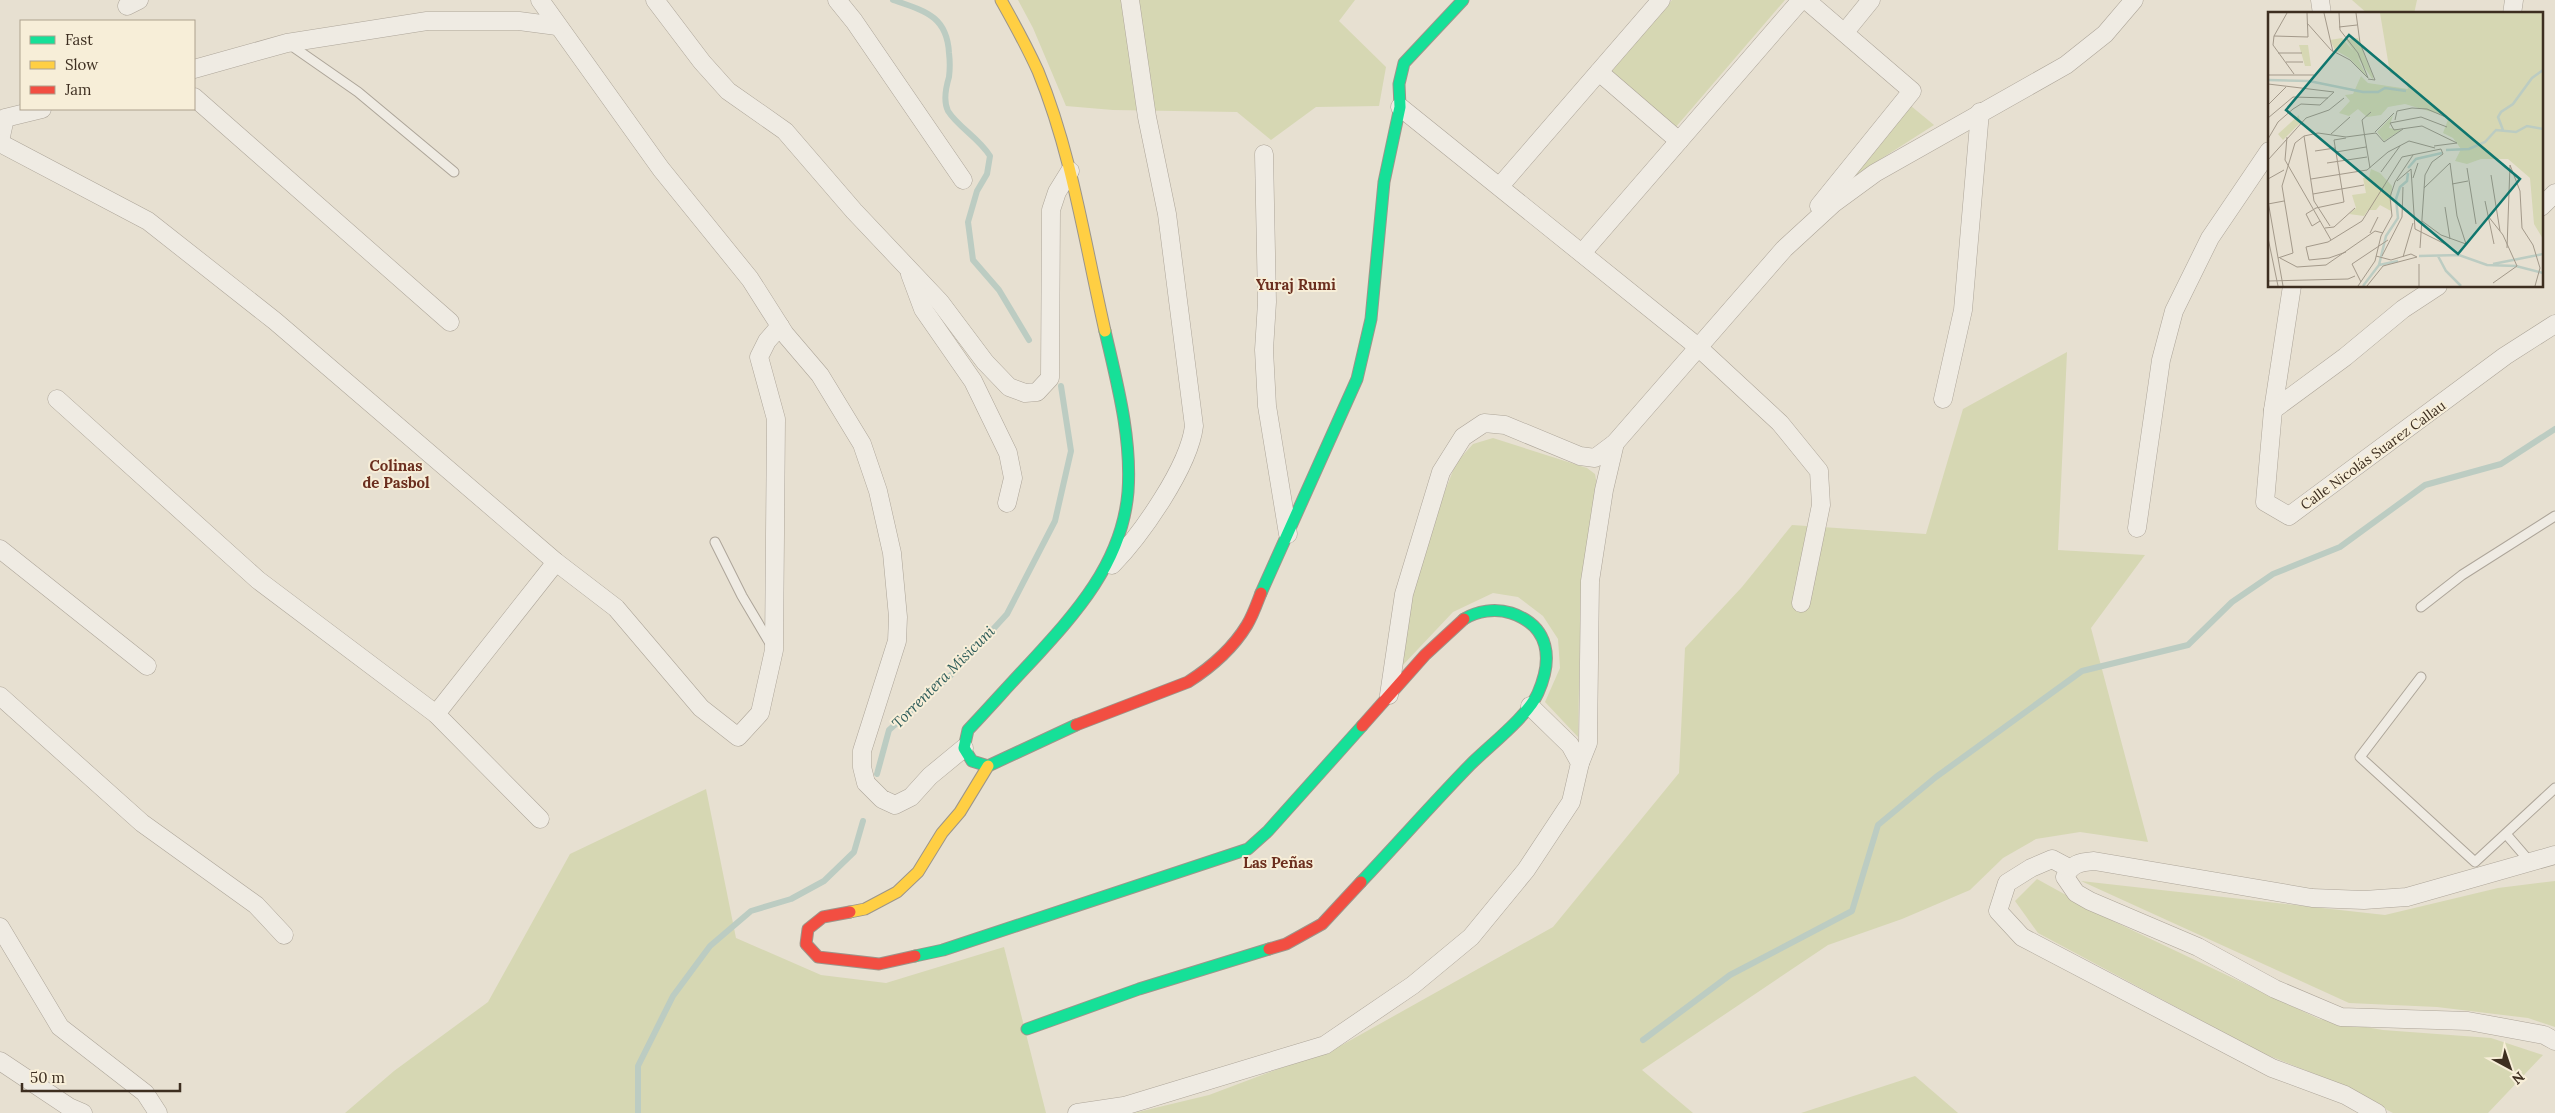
<svg xmlns="http://www.w3.org/2000/svg" width="2555" height="1113" font-family="Lora,serif">
  <rect width="100%" height="100%" fill="#e7e0d1"/>
  <g fill="#d6d7b3">
    <polygon points="1018,0 1355,0 1339,21 1386,67 1379,106 1316,107 1271,140 1237,112 1113,110 1066,106 1033,28"/>
    <polygon points="1672,0 1785,0 1675,128 1610,73"/>
    <polygon points="2352,0 2417,0 2414,14 2368,14"/>
    <polygon points="1911,106 1934,125 1851,178"/>
    <polygon points="2067,352 2058,550 2145,555 2091,628 2148,842 2080,832 2036,839 2003,858 1970,890 1902,919 1828,945 1642,1070 1693,1113 1134,1113 1209,1095 1342,1045 1553,927 1679,773 1685,648 1742,587 1792,525 1926,534 1963,409"/>
    <polygon points="1493,438 1587,468 1595,474 1597,485 1581,585 1578,737 1545,702 1560,668 1558,639 1543,616 1518,597 1493,593 1453,612 1402,666 1412,591 1436,514 1456,463 1473,444"/>
    <polygon points="706,789 736,938 821,975 886,983 1004,947 1046,1113 345,1113 394,1071 488,1002 570,854"/>
    <polygon points="2037,879 2115,922 2319,1019 2383,1030 2491,1038 2543,1055 2488,1113 2393,1113 2320,1076 2262,1053 2038,933 2015,901"/>
    <polygon points="2081,881 2385,915 2498,888 2555,881 2555,1027 2528,1018 2437,1007 2349,1003"/>
    <polygon points="1915,1076 1958,1113 1801,1113"/>
  </g>
  <g fill="none" stroke-linecap="round" stroke-linejoin="round">
    <g stroke="#bcccc2" stroke-width="6">
      <path d="M893,0C925,11 947,16 949,53C950,61 950,69 949,77C946,87 943,101 948,111C958,127 979,138 990,156L987,174L977,191L968,222L973,260L999,290L1029,340"/>
      <polyline points="877,774 889,730 952,674 1007,614 1055,521 1071,451 1061,386"/>
      <polyline points="1643,1040 1730,975 1852,911 1878,825 1936,777 2082,671 2188,645 2232,602 2273,574 2340,547 2425,485 2501,464 2555,429"/>
      <polyline points="638,1113 638,1066 673,996 710,946 751,911 791,899 824,881 854,852 863,821"/>
    </g>
    <g stroke="#ada599" stroke-width="11">
      <g id="lane">
        <polyline points="289,44 358,92 454,172"/>
        <polyline points="715,542 742,596 771,645"/>
        <polyline points="2421,607 2462,575 2555,516"/>
        <polyline points="2421,677 2360,757 2475,862 2555,788"/>
        <polyline points="2506,834 2531,863"/>
      </g>
    </g>
    <g stroke="#ada599" stroke-width="19">
      <g id="street">
        <polyline points="540,0 661,169 750,279 785,334 820,375 862,444 878,491 892,553 898,617 897,641 862,751 862,767 866,783 882,799 895,805 911,797 930,776 964,748"/>
        <polyline points="655,0 702,62 728,91 785,131 854,211 940,302 985,362 1009,387 1025,393 1037,392 1050,378 1051,210 1057,192 1070,171"/>
        <polyline points="837,0 854,21 963,180"/>
        <polyline points="1806,0 1912,91 1819,206"/>
        <polyline points="2320,0 2322,14"/>
        <polyline points="127,6 139,0"/>
        <polyline points="2512,14 2514,0"/>
        <polyline points="1845,32 1871,0"/>
        <polyline points="194,69 287,43 427,21 519,21 557,26"/>
        <polyline points="1599,72 1679,141"/>
        <polyline points="194,97 450,322"/>
        <polyline points="1400,107 1698,347 1780,423 1819,471 1821,505 1801,603"/>
        <polyline points="0,141 5,118 42,109"/>
        <polyline points="0,143 148,221 275,321 556,562 616,608 701,708 738,737 760,713 774,650 776,419 759,357 767,341 780,326"/>
        <polyline points="1264,154 1267,302 1264,350 1267,406 1288,534"/>
        <polyline points="1500,186 1661,0"/>
        <polyline points="2541,207 2555,193"/>
        <polyline points="1582,253 1801,0"/>
        <polyline points="910,274 923,309 973,381 1008,453 1013,478 1007,503"/>
        <polyline points="2292,286 2273,410 2265,502 2289,516 2505,356 2555,324"/>
        <polyline points="57,399 258,580 436,714 540,819"/>
        <polyline points="1943,399 1963,310 1980,112"/>
        <polyline points="2273,410 2345,357 2403,309 2438,286"/>
        <polyline points="2137,528 2161,360 2174,311 2210,238 2269,151"/>
        <polyline points="0,549 147,666"/>
        <path d="M1112,565C1141,535 1189,467 1194,426L1167,214L1147,117L1130,0"/>
        <polyline points="1389,695 1404,594 1441,472 1463,437 1484,423 1505,425 1580,456 1595,458 1615,443 1784,249 1834,203 1875,173 2066,65 2105,34 2134,0"/>
        <polyline points="0,696 142,823 256,905 284,935"/>
        <polyline points="436,714 556,562"/>
        <polyline points="1580,763 1588,743 1590,581 1604,490 1615,443"/>
        <path d="M2555,855L2407,897L2364,900L2312,898L2094,861C2080,862 2071,864 2065,877L2076,893L2090,901L2198,947L2275,989L2341,1017L2468,1021L2544,1035L2555,1041"/>
        <polyline points="2069,868 2052,859 2031,868 2007,883 1998,911 2022,937 2272,1068 2345,1095 2377,1113"/>
        <polyline points="0,927 60,1027 145,1093 158,1113"/>
        <polyline points="0,1061 69,1107 83,1113"/>
        <polyline points="1077,1113 1124,1106 1325,1045 1413,985 1471,937 1526,870 1571,802 1580,763 1570,745 1530,706"/>
      </g>
    </g>
    <g stroke="#9c958a" stroke-width="13">
      <g id="fast">
        <polyline points="1261,593 1357,379 1371,319 1384,182 1400,107 1399,84 1404,63 1463,0"/>
        <path d="M1076,725L988,766L972,761L964,748L968,730C989,708 1009,685 1030,663C1076,613 1122,563 1128,492C1132,438 1117,383 1105,331"/>
        <path d="M1361,882C1398,843 1433,803 1470,765C1489,746 1528,716 1538,693C1553,659 1550,626 1511,613C1495,608 1477,611 1464,619"/>
        <polyline points="915,956 943,950 1248,849 1268,831 1362,726"/>
        <polyline points="1027,1029 1139,989 1269,949"/>
      </g>
    </g>
    <g stroke="#9c958a" stroke-width="13">
      <g id="slow">
        <path d="M1001,0C1014,23 1027,47 1038,71C1072,154 1085,244 1105,331"/>
        <polyline points="850,912 865,909 897,892 918,872 942,833 960,812 988,766"/>
      </g>
    </g>
    <g stroke="#9c958a" stroke-width="13">
      <g id="jam">
        <path d="M1076,725L1188,682C1210,668 1233,648 1247,625C1253,615 1257,603 1261,593"/>
        <polyline points="1362,726 1425,655 1464,619"/>
        <polyline points="850,912 823,917 808,929 806,944 818,957 879,964 915,956"/>
        <polyline points="1269,949 1286,944 1322,924 1361,882"/>
      </g>
    </g>
    <use href="#lane" stroke="#efebe3" stroke-width="9"/>
    <use href="#street" stroke="#efebe3" stroke-width="18"/>
    <use href="#fast" stroke="#16e098" stroke-width="11"/>
    <use href="#slow" stroke="#ffcf43" stroke-width="11"/>
    <use href="#jam" stroke="#f24e42" stroke-width="11"/>
  </g>
  <g text-anchor="middle" dominant-baseline="central" stroke-width="4" stroke-linejoin="round" paint-order="stroke">
    <g font-size="14" fill="#3d2e20" stroke="#f7eed8">
      <text transform="translate(2373 455) rotate(-36)">Calle Nicolás Suarez Callau</text>
    </g>
    <g font-size="15" font-weight="bold" fill="#6b2e1e" stroke="#f7eed8">
      <text x="1296" y="284">Yuraj Rumi</text>
      <text x="396" y="465">Colinas<tspan x="396" dy="17">de Pasbol</tspan></text>
      <text x="1278" y="862">Las Peñas</text>
    </g>
    <g font-size="15" font-style="italic" fill="#2f5d5a" stroke="#f7eed8">
      <text transform="translate(943 677) rotate(-45)">Torrentera Misicuni</text>
    </g>
  </g>
  <g transform="translate(2268 12)">
    <rect width="275" height="275" fill="#e7e0d1"/>
    <path d="M112,1H275V227L266,212L262,166L240,147H213L199,152L187,149L193,137L185,126L175,121L181,105L137,92L120,95L113,103L99,105L90,97L81,104L71,101L82,89L77,83L85,82L93,64L100,71L140,77L138,68L122,61ZM74,26L88,42L99,65L81,46L67,38L62,28ZM90,26L105,64V68L78,28ZM31,33H40L43,54H37ZM31,103L32,111L15,128L10,122ZM125,103L121,116L133,118L116,129L109,120ZM103,157L112,161L124,174L123,199L112,193L108,198H100L96,204L81,202L88,196L84,183L98,181L95,166L101,165Z" fill="#d6d7b3"/>
    <path fill="none" stroke="#bcccc2" stroke-width="2.5" d="M0,68L41,69L95,80H110L117,76L138,79M235,118L230,105L233,100L245,92L264,66L275,58M178,138L201,137L217,130L228,118L248,120L259,114L275,117M140,156L148,147L174,141M151,244L191,243L219,253L248,254L275,261M170,244L178,259L193,274M225,252L275,242M111,253L130,249M95,274L111,253L118,224L130,206L128,187L132,175L139,169L140,161"/>
    <path fill="none" stroke="#a3998a" stroke-width="1" d="M19,1L6,24L5,33L26,62M56,1L65,40M88,1L92,31L107,68L100,67M39,11L63,38L82,48L100,66L90,41L72,18L71,1M71,15L89,13M6,24L40,25L39,1M10,41H34M18,50H35M0,63H46M0,72L66,80L52,93L33,92L25,97L10,110L0,127M0,93L18,75M0,106L25,85L60,86M127,108L129,99L144,96L159,97L180,106M107,120L126,101M63,122L82,105M36,124L46,189L62,214M19,125L17,148L63,228M166,134L189,131L154,114L126,118L122,111L153,105L179,115M47,139L67,136M68,140L98,135M0,148L38,106L61,98L76,86M59,151L99,145M102,156L94,108L103,100M199,156L208,212M113,160L132,134M223,163L232,219M145,166L150,151M0,167L16,158M43,167L99,158L120,140L141,129L167,136M129,169L143,157L147,217L181,234M184,172L200,169M156,176L182,151L189,204L198,232M45,182L96,173M0,189L15,274M217,189L226,232M0,192L16,189M177,195L182,227M220,204L235,223L249,254L225,271M52,209L44,214L38,202L48,196L76,190L66,128L78,126M154,209L173,223L198,232M57,216L66,215L87,196M102,221L110,205M0,226L10,274M239,236L242,153L252,179L254,216L265,233L272,256L267,274M78,240L61,246L41,248L38,235L60,230L94,209L134,145L173,137L175,142L164,150L157,163L152,236M114,244L134,205L135,175M135,245L145,211M10,246L25,241L14,174L27,131L36,124L50,121L78,125L108,121L116,130L135,117M12,246L29,255L58,253L107,219L115,221M0,269L80,267L87,264M93,270L84,252L120,228M90,274L107,249L113,224L124,204L122,185L127,170L145,143M99,274L115,254L149,245L143,242L123,248L108,244M151,274V252"/>
    <path fill="#0f766e" fill-opacity="0.15" stroke="#0f766e" stroke-width="2.5" d="M81,23L252,167L190,242L18,98Z"/>
    <rect width="275" height="275" fill="none" stroke="#3d2e20" stroke-width="2.5"/>
  </g>
  <rect x="20" y="20" width="175" height="90" fill="#f7eed8" stroke="#ada18e"/>
  <rect x="30" y="36" width="25" height="8" fill="#16e098" stroke="#ada18e"/>
  <text x="65" y="45" font-size="15" fill="#3d2e20">Fast</text>
  <rect x="30" y="61" width="25" height="8" fill="#ffcf43" stroke="#ada18e"/>
  <text x="65" y="70" font-size="15" fill="#3d2e20">Slow</text>
  <rect x="30" y="86" width="25" height="8" fill="#f24e42" stroke="#ada18e"/>
  <text x="65" y="95" font-size="15" fill="#3d2e20">Jam</text>
  <g transform="translate(2510 1068) rotate(140)" stroke="#f7eed8" stroke-width="4" paint-order="stroke">
  <path d="M0-4L9 19L0 12L-9 19Z" fill="#3d2e20"/>
  <text y="-8" font-size="14" font-weight="bold" text-anchor="middle" fill="#3d2e20">N</text>
  </g>
  <path d="M22 1083v8h158v-8" fill="none" stroke="#3d2e20" stroke-width="2.5"/>
  <text x="30" y="1083" font-size="15" fill="#3d2e20" stroke="#f7eed8" stroke-width="4" paint-order="stroke">50 m</text>
</svg>
